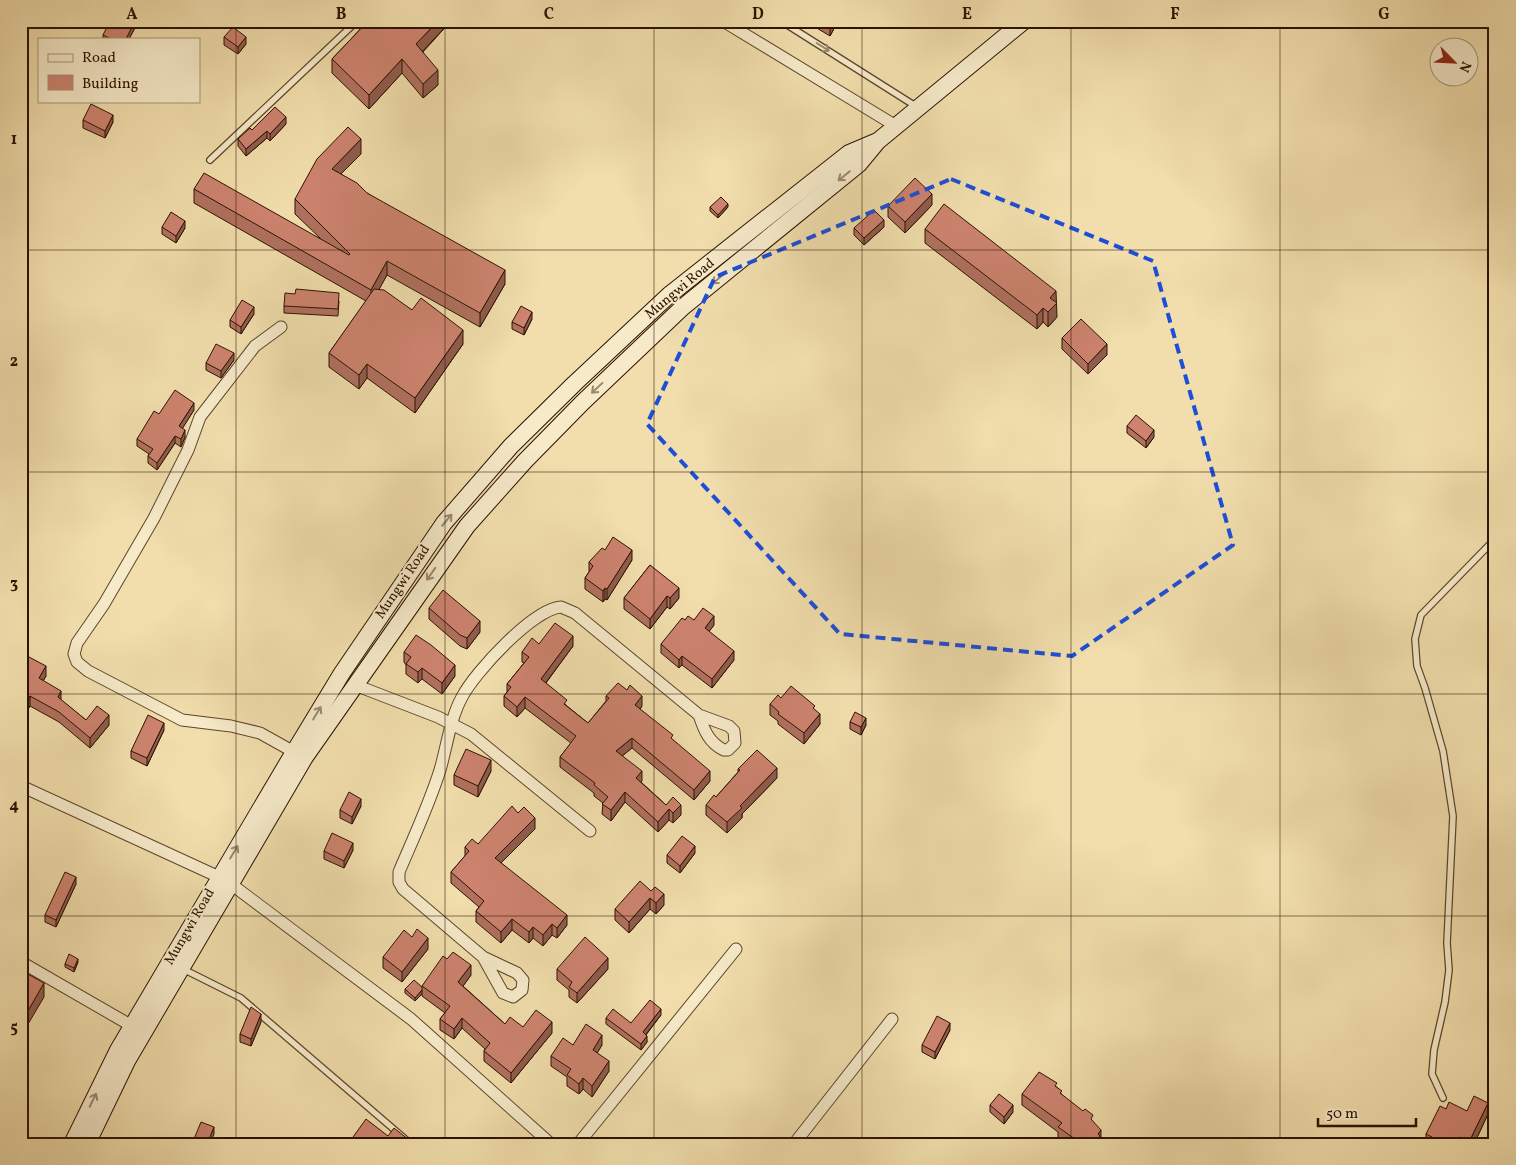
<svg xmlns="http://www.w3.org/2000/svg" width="1516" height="1165" font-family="Vollkorn,serif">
  <rect width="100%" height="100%" fill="#f1deac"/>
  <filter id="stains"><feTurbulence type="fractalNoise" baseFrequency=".004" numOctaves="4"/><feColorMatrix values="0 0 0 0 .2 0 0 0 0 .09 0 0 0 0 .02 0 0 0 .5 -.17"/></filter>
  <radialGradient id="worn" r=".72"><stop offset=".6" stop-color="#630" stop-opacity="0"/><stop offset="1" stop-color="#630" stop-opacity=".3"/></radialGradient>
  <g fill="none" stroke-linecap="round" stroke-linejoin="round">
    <g stroke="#5d452b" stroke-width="8">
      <g id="lane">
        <polyline points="781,21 917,107"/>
        <polyline points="210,160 357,21"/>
        <polyline points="183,969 241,998 411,1144"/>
        <polyline points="1443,1098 1432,1074 1434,1050 1445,1002 1449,970 1447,943 1453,816 1443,751 1425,688 1417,666 1415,639 1421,615 1495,539"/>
      </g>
    </g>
    <g stroke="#5d452b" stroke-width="13">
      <g id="street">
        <polyline points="723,21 896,126"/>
        <polyline points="281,327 255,346 200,417 188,450 154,518 104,604 77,643 74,654 77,662 88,671 182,720 231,726 260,733 294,752"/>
        <polyline points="355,685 438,717 471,734 590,831"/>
        <polyline points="21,786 219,877"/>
        <polyline points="231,884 411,1019 551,1144"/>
        <path d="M483,957L503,993L513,997L522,990L523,980L517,973L483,957L403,889L399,882V872C413,839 429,805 440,770C447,746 450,719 462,697C475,672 533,609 561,607L575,613L699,715L729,726L734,731L735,743L728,750H724C709,743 704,730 699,715"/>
        <polyline points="21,962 132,1026"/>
        <polyline points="578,1144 736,949"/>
        <polyline points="794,1144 892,1019"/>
      </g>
    </g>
    <g stroke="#2c1200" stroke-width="18">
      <g id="secondary">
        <polyline points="72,1144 118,1050 294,752 342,673 444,523 511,446 574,384 669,295 849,153 875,142"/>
        <polyline points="87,1144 127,1061 305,757 467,526 525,461 583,402 683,307 859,164 878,141 1024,21"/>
      </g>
    </g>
    <use href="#lane" stroke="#f6eac9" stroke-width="5.5"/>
    <use href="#street" stroke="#f6eac9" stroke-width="11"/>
    <use href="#secondary" stroke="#f6eac9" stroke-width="16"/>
  </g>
  <g fill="#b0715f" stroke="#2c1200">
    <polygon points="113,21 137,21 137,24 129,39 103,39 103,35"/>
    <polygon points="368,21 451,21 423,52 438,85 423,98 402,73 369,109 332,73 332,59"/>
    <polygon points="805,21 838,21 830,36"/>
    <polygon points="1320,21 1331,21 1327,27"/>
    <polygon points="224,37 246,44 238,54 224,45"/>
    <polygon points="83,120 113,122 105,138 83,128"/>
    <polygon points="286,124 270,141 267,138 246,156 238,146 238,139"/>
    <polygon points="361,154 341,174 367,193 505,284 480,327 387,275 379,289 412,310 463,344 415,413 367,378 359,389 329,367 329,353 366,301 194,203 194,189 321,239 295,214 295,199"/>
    <polygon points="932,205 905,233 888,217 888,206"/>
    <polygon points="710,207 728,207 718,218 710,211"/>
    <polygon points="162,227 185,228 176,243 162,234"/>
    <polygon points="884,227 864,245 854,235 854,228"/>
    <polygon points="925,229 1057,317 1048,327 1043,322 1037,329 925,243"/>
    <polygon points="339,301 338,316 284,313 284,306"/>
    <polygon points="254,314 241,334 230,327 230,320"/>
    <polygon points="532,319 524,335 512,329 512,322"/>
    <polygon points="1062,338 1107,355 1088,374 1062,349"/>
    <polygon points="234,360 221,378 206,370 206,363"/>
    <polygon points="194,410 182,428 185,437 181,447 175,443 157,470 148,463 148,456 149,454 137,446 137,439 159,414"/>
    <polygon points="1127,426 1154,437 1146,448 1127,433"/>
    <polygon points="605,550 632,560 607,600 605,599 603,602 585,589 585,578 589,572 589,562"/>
    <polygon points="650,565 679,598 670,609 667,607 650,629 624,609 624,598"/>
    <polygon points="429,608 480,632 467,649 460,646 429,619"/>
    <polygon points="1495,615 1495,633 1489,628 1489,621"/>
    <polygon points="685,620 694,620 714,625 709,631 734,660 712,688 682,665 679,668 661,653 661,644"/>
    <polygon points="539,644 573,646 546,683 567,706 588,723 606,701 606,696 642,706 640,709 673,740 710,781 694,800 632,748 622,756 642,781 641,782 666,805 681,815 673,823 669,820 658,832 625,802 611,821 602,814 603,803 594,796 594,793 560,767 560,757 571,743 525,708 517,717 504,706 504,696 507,692 507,684 524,663 522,662 522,652"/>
    <polygon points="404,652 455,676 442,694 422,679 418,683 406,674 406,665 404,662"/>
    <polygon points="21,666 46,676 43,681 61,700 86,720 109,725 90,748 59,722 30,706 23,718 21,717"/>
    <polygon points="770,704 815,710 820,724 804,744 778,724 778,721 770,715"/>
    <polygon points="850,722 866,725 861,735 850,729"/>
    <polygon points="164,730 147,766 131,758 131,751"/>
    <polygon points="738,769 777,778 742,814 742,818 727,833 706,815 706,805 716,797 738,772"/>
    <polygon points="491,771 478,797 454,785 454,775"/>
    <polygon points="361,806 352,824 340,818 340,810"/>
    <polygon points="535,829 501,863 567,925 557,938 552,935 543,946 533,938 529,943 512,930 501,943 476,922 476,911 479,907 451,883 451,872 465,856 465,847"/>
    <polygon points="353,850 344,868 324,859 324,851"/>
    <polygon points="695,853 680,873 667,863 667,855"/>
    <polygon points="76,884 56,927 45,922 45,915"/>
    <polygon points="651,891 664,905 656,914 650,909 629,933 615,920 615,909"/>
    <polygon points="428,949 402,982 383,968 383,957"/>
    <polygon points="447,959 471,975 463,986 505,1024 552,1033 511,1083 484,1061 484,1051 485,1049 462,1028 454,1039 440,1030 440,1019 445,1013 422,996 422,994 415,1001 405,993 405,989 422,987 422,986"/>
    <polygon points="78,962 74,972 65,967 65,964"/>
    <polygon points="557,969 608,969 577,1003 569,997 569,990 557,980"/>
    <polygon points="661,1015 646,1035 647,1042 641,1050 606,1024 606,1018 631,1023"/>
    <polygon points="261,1022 251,1046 240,1042 240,1034"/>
    <polygon points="950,1030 935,1059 922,1052 922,1045"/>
    <polygon points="573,1045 602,1045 597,1053 609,1071 592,1097 583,1089 579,1094 567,1086 567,1077 551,1066 551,1056"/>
    <polygon points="1057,1087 1062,1095 1093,1122 1101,1140 1100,1144 1067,1144 1058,1138 1058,1132 1022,1105 1022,1094"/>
    <polygon points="990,1105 1013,1112 1004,1124 990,1112"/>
    <polygon points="1446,1109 1467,1111 1488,1114 1474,1144 1426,1144 1426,1134"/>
  </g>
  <g fill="#905c4e" stroke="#2c1200">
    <polygon points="135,21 137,21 137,24 129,39 126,39"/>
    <polygon points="438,21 451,21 416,58 416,44"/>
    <polygon points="830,21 838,21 830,36"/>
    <polygon points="1327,21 1331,21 1327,27"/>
    <polygon points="246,37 246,44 238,54 238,47"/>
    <polygon points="402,59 402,73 369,109 369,95"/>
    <polygon points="438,70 438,85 423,98 423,84"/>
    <polygon points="113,115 113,122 105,138 105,131"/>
    <polygon points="286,117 286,124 270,141 270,134"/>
    <polygon points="267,131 267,138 246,156 246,149"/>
    <polygon points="361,139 361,154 332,183 332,169"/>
    <polygon points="932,194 932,205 905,233 905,222"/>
    <polygon points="728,204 728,207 718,218 718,215"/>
    <polygon points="884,220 884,227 864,245 864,238"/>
    <polygon points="185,221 185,228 176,243 176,236"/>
    <polygon points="387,261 387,275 371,304 371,290"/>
    <polygon points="505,270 505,284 480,327 480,313"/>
    <polygon points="1056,291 1057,317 1048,327 1048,312 1050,298"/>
    <polygon points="254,307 254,314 241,334 241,327"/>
    <polygon points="1043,308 1043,322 1037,329 1037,315"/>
    <polygon points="532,312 532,319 524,335 524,328"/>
    <polygon points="463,330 463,344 415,413 415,398"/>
    <polygon points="1107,344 1107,355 1088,374 1088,364"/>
    <polygon points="234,353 234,360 221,378 221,371"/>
    <polygon points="367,364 367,378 359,389 359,375"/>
    <polygon points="194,403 194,410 179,434 179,426"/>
    <polygon points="185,430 185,437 181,447 181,439"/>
    <polygon points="1154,430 1154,437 1146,448 1146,441"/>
    <polygon points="175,436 175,443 157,470 157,463"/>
    <polygon points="632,550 632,560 607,600 607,589"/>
    <polygon points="605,588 605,599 603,602 603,591"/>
    <polygon points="679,588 679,598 670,609 670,598"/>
    <polygon points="667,596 667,607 650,629 650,619"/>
    <polygon points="714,616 714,625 705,637 705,628"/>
    <polygon points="480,621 480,632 467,649 467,638"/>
    <polygon points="573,636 573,646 541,689 541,679"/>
    <polygon points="734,651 734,660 712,688 712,679"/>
    <polygon points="682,656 682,665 679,668 679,660"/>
    <polygon points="455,665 455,676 442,694 442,683"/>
    <polygon points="46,666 46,676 39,688 39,678"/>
    <polygon points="422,668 422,679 418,683 418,672"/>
    <polygon points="61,691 61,700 58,697"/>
    <polygon points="30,696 30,706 23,718 23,709"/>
    <polygon points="642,696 642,706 635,716 635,705"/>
    <polygon points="525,697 525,708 517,717 517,707"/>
    <polygon points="820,714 820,724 804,744 804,733"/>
    <polygon points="109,715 109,725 90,748 90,738"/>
    <polygon points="866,718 866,725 861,735 861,727"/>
    <polygon points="164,723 164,730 147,766 147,758"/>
    <polygon points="632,738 632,748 616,761 616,751"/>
    <polygon points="491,760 491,771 478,797 478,786"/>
    <polygon points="777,768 777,778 742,814 742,818 727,833 727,822 740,806"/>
    <polygon points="642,771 642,781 636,788 636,778"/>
    <polygon points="710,771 710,781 694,800 694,790"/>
    <polygon points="625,792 625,802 611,821 611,810"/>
    <polygon points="361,799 361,806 352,824 352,817"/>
    <polygon points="681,805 681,815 673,823 673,813"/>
    <polygon points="669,809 669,820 658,832 658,822"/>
    <polygon points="535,818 535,829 495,869 495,858"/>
    <polygon points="353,843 353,850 344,868 344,861"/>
    <polygon points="695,846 695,853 680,873 680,866"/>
    <polygon points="76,877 76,884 56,927 56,920"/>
    <polygon points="664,894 664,905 656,914 656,903"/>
    <polygon points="650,898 650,909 629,933 629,922"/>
    <polygon points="567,915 567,925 557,938 557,928"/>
    <polygon points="512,919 512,930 501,943 501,932"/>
    <polygon points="552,924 552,935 543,946 543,935"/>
    <polygon points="533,927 533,938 529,943 529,932"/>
    <polygon points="428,938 428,949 402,982 402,972"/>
    <polygon points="608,958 608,969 577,1003 577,993"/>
    <polygon points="78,959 78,962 74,972 74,968"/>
    <polygon points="471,965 471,975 458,993 458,982"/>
    <polygon points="44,983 44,997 21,1036 21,1023"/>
    <polygon points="422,990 422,994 415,1001 415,998"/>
    <polygon points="661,1009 661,1015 643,1038 643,1032"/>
    <polygon points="261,1014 261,1022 251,1046 251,1039"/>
    <polygon points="462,1018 462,1028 454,1039 454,1029"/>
    <polygon points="552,1022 552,1033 511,1083 511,1073"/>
    <polygon points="950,1023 950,1030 935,1059 935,1052"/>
    <polygon points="602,1035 602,1045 593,1060 593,1050"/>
    <polygon points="647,1036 647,1042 641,1050 641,1044"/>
    <polygon points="609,1061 609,1071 592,1097 592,1086"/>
    <polygon points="583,1078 583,1089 579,1094 579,1084"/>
    <polygon points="1488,1103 1488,1114 1474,1144 1469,1144 1469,1142"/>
    <polygon points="1013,1105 1013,1112 1004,1124 1004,1117"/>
    <polygon points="214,1127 214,1134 210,1144 207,1144"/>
    <polygon points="1101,1130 1101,1140 1100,1144 1094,1144 1098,1134"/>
    <polygon points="1460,1137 1460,1144 1457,1144"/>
  </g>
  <g fill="#cd836f" stroke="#2c1200">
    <polygon points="110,21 114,22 135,21 126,39 111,39 103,35"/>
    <polygon points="368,21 438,21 416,44 438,70 423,84 402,59 369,95 332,59"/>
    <polygon points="233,27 246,37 238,47 224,37"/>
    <polygon points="91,104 113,115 105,131 83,120"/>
    <polygon points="275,107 286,117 270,134 267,131 246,149 238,139 250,128 252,130"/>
    <polygon points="348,127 361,139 332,169 357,183 367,193 505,270 480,313 387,261 371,290 194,189 204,173 349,255 350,254 295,199 317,159"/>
    <polygon points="915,178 932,194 905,222 888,206"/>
    <polygon points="721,197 728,204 718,215 710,207"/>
    <polygon points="944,204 1056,291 1050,298 1057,303 1048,312 1043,308 1037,315 925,229"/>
    <polygon points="874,210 884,220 864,238 854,228"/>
    <polygon points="171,212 185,221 176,236 162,227"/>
    <polygon points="296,289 339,293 338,309 284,306 285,293 295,294"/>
    <polygon points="374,289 384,290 412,310 421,298 463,330 415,398 367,364 359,375 329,353"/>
    <polygon points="242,300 254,307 241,327 230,320"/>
    <polygon points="521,306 532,312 524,328 512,322"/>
    <polygon points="1081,319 1107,344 1088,364 1062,338"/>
    <polygon points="216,344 234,353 221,371 206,363"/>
    <polygon points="175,390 194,403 179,426 185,430 181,439 175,436 157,463 148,456 153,449 137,439 154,411 159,414"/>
    <polygon points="1136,415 1154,430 1146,441 1127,426"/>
    <polygon points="613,537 632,550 607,589 605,588 603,591 585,578 593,566 589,562 602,548 605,550"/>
    <polygon points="650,565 679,588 670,598 667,596 650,619 624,598"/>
    <polygon points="443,590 480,621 467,638 460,635 429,608"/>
    <polygon points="703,608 714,616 705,628 734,651 712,679 682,656 679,660 661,644 682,618 685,620 688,616 694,620"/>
    <polygon points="1495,615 1495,626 1489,621"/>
    <polygon points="555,623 573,636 541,679 567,700 564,704 588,723 609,698 606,696 618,683 627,690 630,685 642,696 635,705 673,735 671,738 710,771 694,790 632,738 616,751 642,771 636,778 666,805 673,797 681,805 673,813 669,809 658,822 625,792 611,810 602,804 608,797 594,785 595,783 560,757 576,736 525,697 517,707 504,696 511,687 507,684 529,657 522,652 532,638 539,644"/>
    <polygon points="416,635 431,645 455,665 442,683 422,668 418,672 406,664 411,657 404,652"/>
    <polygon points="29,657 46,666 39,678 61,691 58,697 86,720 97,706 109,715 90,738 59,712 30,696 23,709 21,708 21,666 24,667"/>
    <polygon points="791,686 815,706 813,708 820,714 804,733 778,714 779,712 770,704 778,695 781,698"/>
    <polygon points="855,712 866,718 861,727 850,722"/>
    <polygon points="148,715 164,723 147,758 131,751"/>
    <polygon points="466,749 491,760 478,786 454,775"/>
    <polygon points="757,750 777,768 740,806 742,808 727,822 706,805 714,795 716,797 740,770 738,769"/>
    <polygon points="349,792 361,799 352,817 340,810"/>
    <polygon points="512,806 518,813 524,807 535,818 495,858 567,915 557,928 552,924 543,935 533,927 529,932 512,919 501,932 476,911 484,901 451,872 469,851 465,847 472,839 478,844"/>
    <polygon points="332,833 353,843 344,861 324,851"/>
    <polygon points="682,836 695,846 680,866 667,855"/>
    <polygon points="65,872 76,877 56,920 45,915"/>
    <polygon points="640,881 651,891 655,887 664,894 656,903 650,898 629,922 615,909"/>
    <polygon points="417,929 428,938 402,972 383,957 404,930 412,937"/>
    <polygon points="585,937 608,958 577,993 569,987 572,982 557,969"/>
    <polygon points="453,952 471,965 458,982 505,1024 510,1017 523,1027 536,1010 552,1022 511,1073 484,1051 490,1043 462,1018 454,1029 440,1019 450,1006 422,986 443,956 447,959"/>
    <polygon points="69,954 78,959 74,968 65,964"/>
    <polygon points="24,972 44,983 21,1023 21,977"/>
    <polygon points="414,980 422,987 422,990 415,998 405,989"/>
    <polygon points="650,1000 661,1009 643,1032 647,1036 641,1044 606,1018 613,1009 631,1023"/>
    <polygon points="251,1007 261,1014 251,1039 240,1034"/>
    <polygon points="937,1016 950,1023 935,1052 922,1045"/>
    <polygon points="586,1024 602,1035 593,1050 609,1061 592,1086 583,1078 579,1084 567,1075 571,1069 551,1056 563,1038 573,1045"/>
    <polygon points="1039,1072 1057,1083 1055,1086 1062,1091 1060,1093 1083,1111 1085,1109 1093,1115 1091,1119 1101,1130 1098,1134 1100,1136 1094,1144 1082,1144 1058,1127 1062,1123 1022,1094"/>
    <polygon points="999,1094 1013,1105 1004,1117 990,1105"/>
    <polygon points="1474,1096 1488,1103 1469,1142 1460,1137 1457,1144 1428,1144 1432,1137 1426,1134 1440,1106 1446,1109 1449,1102 1467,1111"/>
    <polygon points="366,1119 388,1136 394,1128 414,1144 348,1144"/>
    <polygon points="201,1122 214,1127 207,1144 192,1144"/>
  </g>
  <defs><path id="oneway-shaft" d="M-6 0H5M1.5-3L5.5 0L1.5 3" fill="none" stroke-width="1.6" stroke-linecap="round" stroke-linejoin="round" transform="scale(1.25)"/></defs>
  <g stroke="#9b896f">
    <use href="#oneway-shaft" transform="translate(823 47) rotate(32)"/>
    <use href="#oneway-shaft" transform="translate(844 176) rotate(141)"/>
    <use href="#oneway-shaft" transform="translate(718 279) rotate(141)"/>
    <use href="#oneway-shaft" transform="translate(597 388) rotate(137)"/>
    <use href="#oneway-shaft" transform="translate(447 520) rotate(-50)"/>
    <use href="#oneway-shaft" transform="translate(431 574) rotate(125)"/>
    <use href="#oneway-shaft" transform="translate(317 713) rotate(-59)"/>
    <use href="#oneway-shaft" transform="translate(234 852) rotate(-59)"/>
    <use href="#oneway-shaft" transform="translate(93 1100) rotate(-64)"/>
  </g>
  <path fill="none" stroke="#1d4ed8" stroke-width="4" stroke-dasharray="10 6" stroke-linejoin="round" d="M951,179L1153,261L1233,545L1072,656L840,634L647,424L715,277Z"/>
  <path fill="none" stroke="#2c1200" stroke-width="1" stroke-opacity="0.55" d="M236,21V1144M445,21V1144M654,21V1144M862,21V1144M1071,21V1144M1280,21V1144M21,250H1495M21,472H1495M21,694H1495M21,916H1495"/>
  <g text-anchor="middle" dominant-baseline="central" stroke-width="4" stroke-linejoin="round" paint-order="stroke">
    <g font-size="14" fill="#2c1200" stroke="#f6eac9">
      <text transform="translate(680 289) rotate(-40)">Mungwi Road</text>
      <text transform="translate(403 582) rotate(-56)">Mungwi Road</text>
      <text transform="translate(190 927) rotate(-60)">Mungwi Road</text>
    </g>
  </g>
  <rect width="1516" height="1165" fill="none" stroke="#f1deac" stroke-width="55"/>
  <rect x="38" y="38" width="162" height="65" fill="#f6eac9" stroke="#a59479"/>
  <rect x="48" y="54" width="25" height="8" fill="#f6eac9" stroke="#a59479"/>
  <text x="82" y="62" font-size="15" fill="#2c1200">Road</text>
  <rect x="48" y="75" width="25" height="15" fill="#cd836f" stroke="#a59479"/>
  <text x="82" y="88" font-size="15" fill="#2c1200">Building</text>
  <g transform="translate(1454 62) rotate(114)"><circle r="24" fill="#f6eac9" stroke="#a59479"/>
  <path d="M0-4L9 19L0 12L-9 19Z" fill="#8f2418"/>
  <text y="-8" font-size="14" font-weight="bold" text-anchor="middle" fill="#2c1200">N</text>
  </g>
  <path d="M1318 1118v8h98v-8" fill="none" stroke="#2c1200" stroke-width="2.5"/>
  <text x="1326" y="1118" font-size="15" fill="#2c1200" stroke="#f6eac9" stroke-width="4" paint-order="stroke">50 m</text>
  <rect x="28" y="28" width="1460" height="1110" fill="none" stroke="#2c1200" stroke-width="2"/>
  <g font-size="16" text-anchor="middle" font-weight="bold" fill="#2c1200">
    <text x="132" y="19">A</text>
    <text x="341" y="19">B</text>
    <text x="549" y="19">C</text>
    <text x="758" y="19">D</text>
    <text x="967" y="19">E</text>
    <text x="1175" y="19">F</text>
    <text x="1384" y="19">G</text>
    <text x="14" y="144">1</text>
    <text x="14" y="366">2</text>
    <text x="14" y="588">3</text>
    <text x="14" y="810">4</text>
    <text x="14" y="1032">5</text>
  </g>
  <rect width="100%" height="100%" filter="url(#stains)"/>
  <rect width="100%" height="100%" fill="url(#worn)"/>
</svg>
